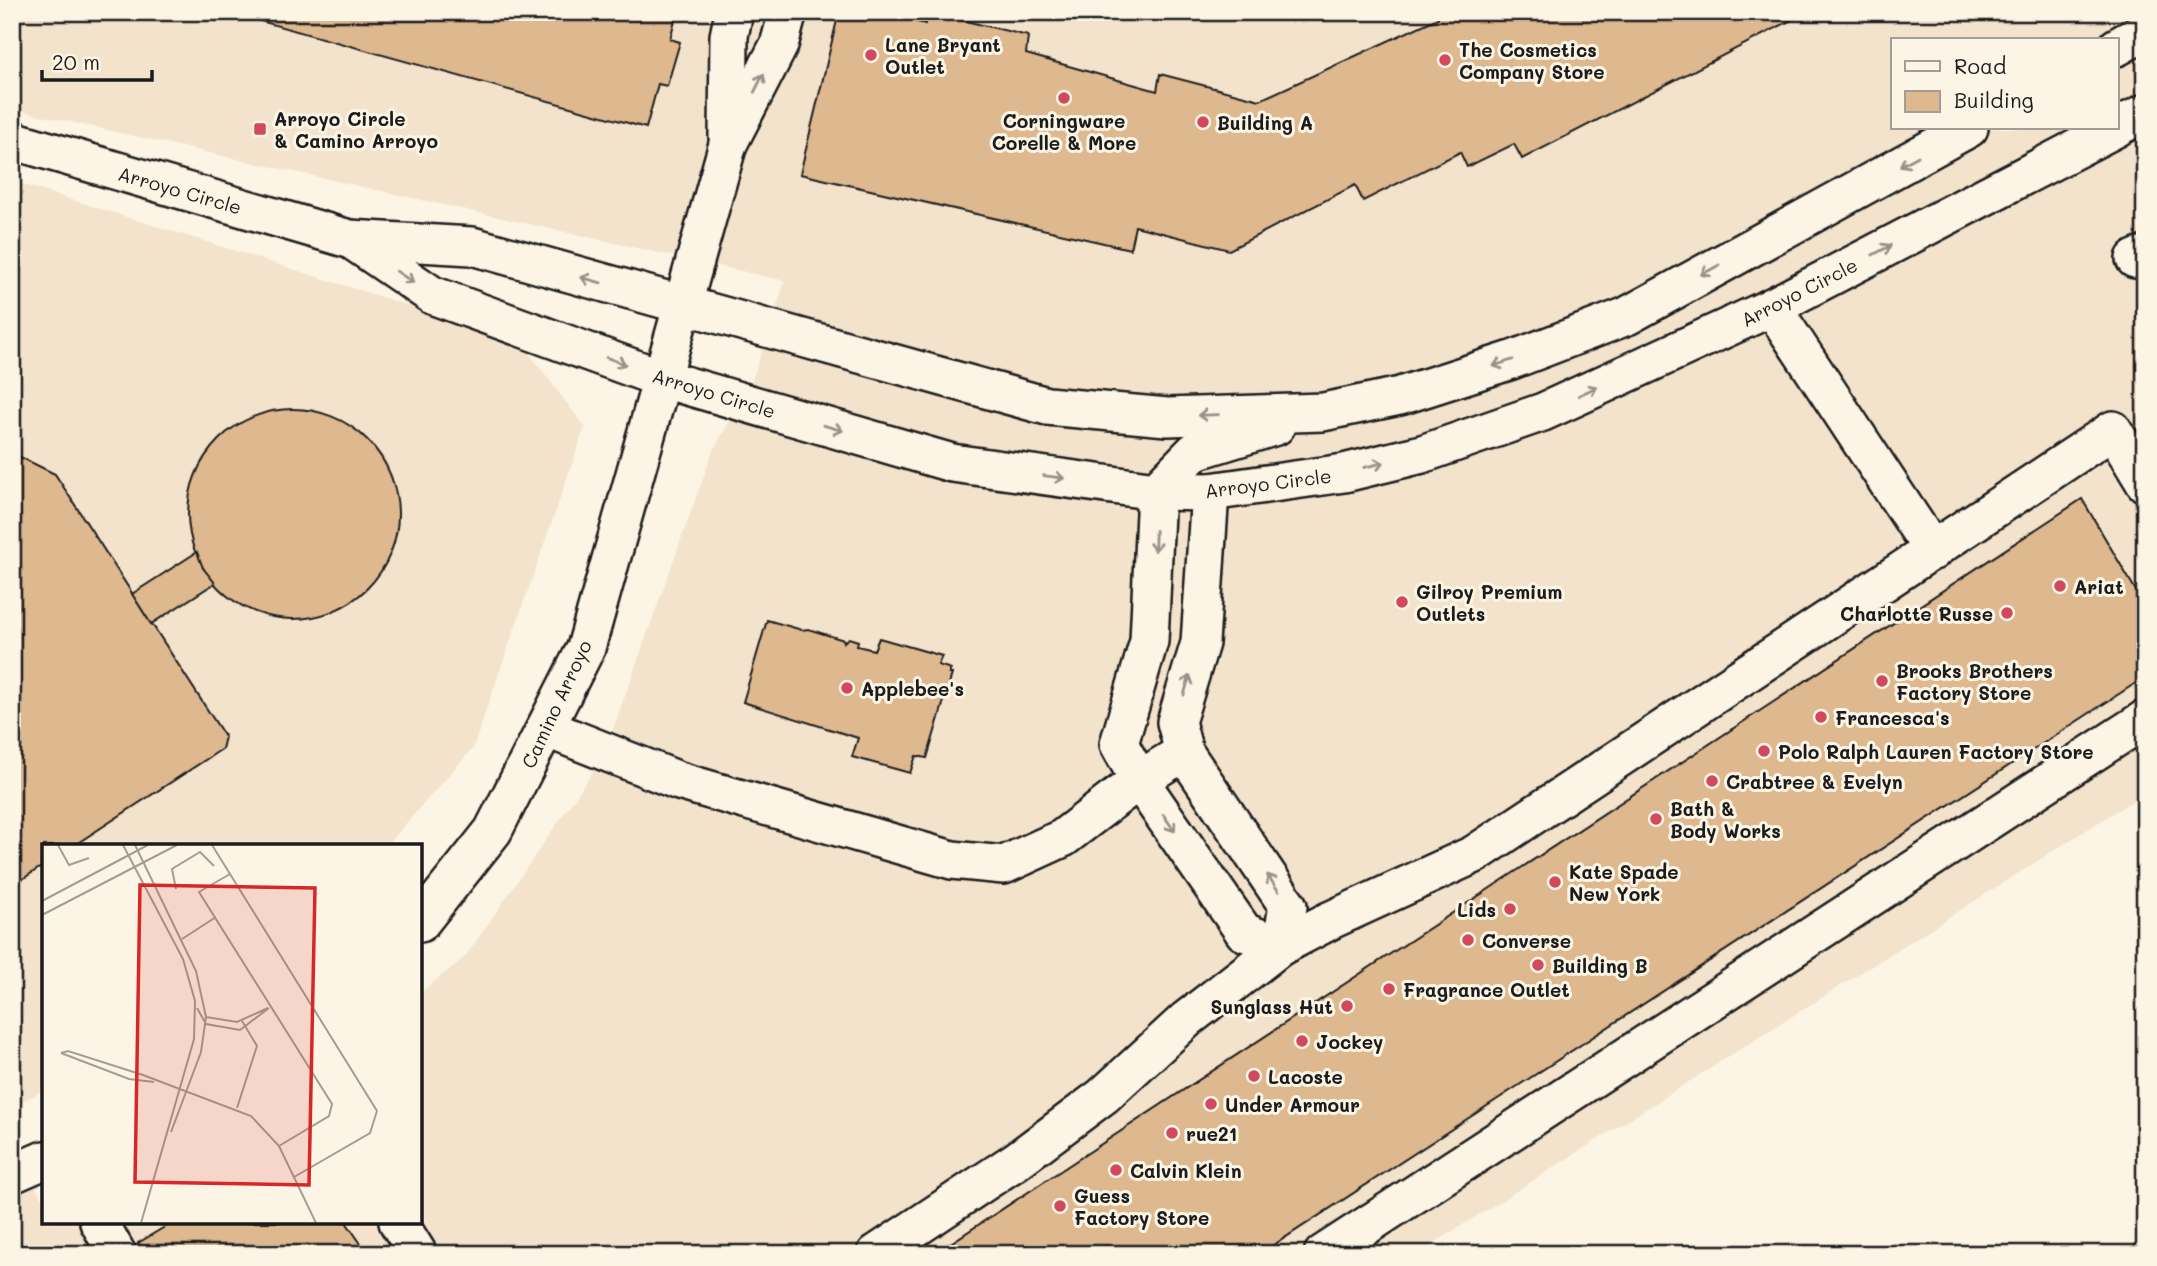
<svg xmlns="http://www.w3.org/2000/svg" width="2157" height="1266" font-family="Mali,sans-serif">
  <rect width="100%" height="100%" fill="#fcf5e5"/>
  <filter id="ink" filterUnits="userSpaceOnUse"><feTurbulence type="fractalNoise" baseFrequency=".0143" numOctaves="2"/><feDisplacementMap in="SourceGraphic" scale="14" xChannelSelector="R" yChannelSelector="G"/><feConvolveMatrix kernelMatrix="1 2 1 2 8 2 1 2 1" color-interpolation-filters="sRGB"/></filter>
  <g filter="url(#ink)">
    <g fill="#f3e3cc" fill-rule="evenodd">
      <path d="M12,12H2145V793L1417,1254H12V1151L44,1201V1222H420V993L465,957L603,757L712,453L752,380L785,281L12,109ZM1893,40H2117V128H1893Z"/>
      <polygon points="12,181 519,340 585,427 473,748 386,846 44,846 44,1090 12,1107"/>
    </g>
    <g fill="#deb990" stroke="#1c1c1c" stroke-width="2">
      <polygon points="228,12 677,12 670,39 680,42 667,86 658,84 646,128"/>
      <polygon points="839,12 882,12 925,24 928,12 1028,36 1026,54 1157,91 1160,74 1260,100 1438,18 1436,12 1807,12 1522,159 1514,144 1467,167 1460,152 1363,201 1355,185 1229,250 1135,226 1130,249 800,174"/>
      <circle cx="293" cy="514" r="105"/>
      <polygon points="12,453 55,474 225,737 222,749 73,846 44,846 44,865 12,886"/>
      <polygon points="2082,499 2145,606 2145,677 1260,1254 934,1254"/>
      <polygon points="197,552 203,568 215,583 151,624 132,594"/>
      <polygon points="767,620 802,630 808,629 844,640 844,642 849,638 858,641 857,646 874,650 879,638 942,656 938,665 951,669 949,674 952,674 927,758 916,756 910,773 852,757 858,738 743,702"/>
      <polygon points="173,1222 346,1222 368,1254 145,1254 138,1243"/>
    </g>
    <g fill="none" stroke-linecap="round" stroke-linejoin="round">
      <g stroke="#1c1c1c" stroke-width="42">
        <g id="minor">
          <polyline points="2117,47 2145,31"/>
          <polyline points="2117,127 2145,113"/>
          <polyline points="728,137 729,36 734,12"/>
          <polyline points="12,140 349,239 472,246 1047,406 1167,417 1323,412 1400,396 1512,360 1627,316 1969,128"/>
          <polyline points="350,239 432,295 660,378 952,463 1156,491 1210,492 1344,473 1422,454 1543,412 1772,307 2116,128"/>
          <polyline points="2135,259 2145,255"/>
          <polyline points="1772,307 1933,551"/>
          <polyline points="1276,426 1195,451 1156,491 1149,641 1119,744 1139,780 1244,932 1281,946"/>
          <polyline points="1210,492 1200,643 1176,722 1184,752 1288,906 1281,946"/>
          <polyline points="548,729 679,781 952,860 1004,865 1063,838 1139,780 1184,752"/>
          <polyline points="420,923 493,831 586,648 728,144 779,45 788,12"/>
          <polyline points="12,1174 44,1160"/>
          <polyline points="99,1222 117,1254"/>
          <polyline points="398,1222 418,1254"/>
          <polyline points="876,1254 1016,1161 1103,1096 1187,1019 1281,946 1331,920 1475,854 2113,430 2145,483"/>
          <polyline points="1323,1254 2145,719"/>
        </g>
      </g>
      <use href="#minor" stroke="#fcf5e5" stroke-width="37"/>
    </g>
    <defs><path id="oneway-shaft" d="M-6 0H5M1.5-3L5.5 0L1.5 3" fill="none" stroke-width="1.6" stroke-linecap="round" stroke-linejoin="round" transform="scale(1.75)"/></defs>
    <g stroke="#97938b">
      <use href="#oneway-shaft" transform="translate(759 83) rotate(-63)"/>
      <use href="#oneway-shaft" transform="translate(1909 161) rotate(151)"/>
      <use href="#oneway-shaft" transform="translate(1882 250) rotate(-28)"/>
      <use href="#oneway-shaft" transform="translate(1710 270) rotate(151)"/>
      <use href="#oneway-shaft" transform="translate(405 277) rotate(34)"/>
      <use href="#oneway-shaft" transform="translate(591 280) rotate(-164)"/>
      <use href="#oneway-shaft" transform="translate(616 361) rotate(20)"/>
      <use href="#oneway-shaft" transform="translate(1503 363) rotate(162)"/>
      <use href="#oneway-shaft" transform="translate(1588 391) rotate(-25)"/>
      <use href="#oneway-shaft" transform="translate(1208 415) rotate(178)"/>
      <use href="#oneway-shaft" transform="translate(833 428) rotate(16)"/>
      <use href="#oneway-shaft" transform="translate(1374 465) rotate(-14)"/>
      <use href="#oneway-shaft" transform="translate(1054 477) rotate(8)"/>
      <use href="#oneway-shaft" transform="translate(1155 541) rotate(91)"/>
      <use href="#oneway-shaft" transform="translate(1187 685) rotate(-73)"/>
      <use href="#oneway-shaft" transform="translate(1169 823) rotate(55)"/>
      <use href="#oneway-shaft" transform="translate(1273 883) rotate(-124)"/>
    </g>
  </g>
  <g fill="#d1495b" stroke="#fcf5e5" stroke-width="2.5">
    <circle cx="871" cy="55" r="7"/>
    <circle cx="1445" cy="60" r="7"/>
    <circle cx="1064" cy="98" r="7"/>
    <circle cx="1203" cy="122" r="7"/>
    <rect x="253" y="122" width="14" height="14" rx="3.5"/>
    <circle cx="2060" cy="586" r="7"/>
    <circle cx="1402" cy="602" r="7"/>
    <circle cx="2007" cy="613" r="7"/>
    <circle cx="1882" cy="681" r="7"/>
    <circle cx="847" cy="688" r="7"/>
    <circle cx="1821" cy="717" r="7"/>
    <circle cx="1764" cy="751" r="7"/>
    <circle cx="1712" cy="781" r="7"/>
    <circle cx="1656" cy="819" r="7"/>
    <circle cx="1555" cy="882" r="7"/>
    <circle cx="1510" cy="909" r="7"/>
    <circle cx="1468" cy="940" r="7"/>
    <circle cx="1538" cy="965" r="7"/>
    <circle cx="1389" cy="989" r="7"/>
    <circle cx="1347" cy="1006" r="7"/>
    <circle cx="1302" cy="1041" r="7"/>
    <circle cx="1254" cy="1076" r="7"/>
    <circle cx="1211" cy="1104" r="7"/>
    <circle cx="1172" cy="1133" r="7"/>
    <circle cx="1116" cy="1170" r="7"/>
    <circle cx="1060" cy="1206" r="7"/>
  </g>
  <g text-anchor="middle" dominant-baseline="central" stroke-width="6" stroke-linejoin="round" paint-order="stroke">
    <g font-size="19" font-weight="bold" fill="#1c1c1c" stroke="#fcf5e5" text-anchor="start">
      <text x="885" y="44">Lane Bryant<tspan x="885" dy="22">Outlet</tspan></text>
      <text x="1459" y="49">The Cosmetics<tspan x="1459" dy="22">Company Store</tspan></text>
      <text x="274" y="118">Arroyo Circle<tspan x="274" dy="22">&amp; Camino Arroyo</tspan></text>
      <text x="1064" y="120" text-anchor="middle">Corningware<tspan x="1064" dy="22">Corelle &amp; More</tspan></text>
      <text x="1217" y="122">Building A</text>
      <text x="2074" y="586">Ariat</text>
      <text x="1416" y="591">Gilroy Premium<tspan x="1416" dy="22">Outlets</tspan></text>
      <text x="1993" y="613" text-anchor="end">Charlotte Russe</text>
      <text x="1896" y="670">Brooks Brothers<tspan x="1896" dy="22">Factory Store</tspan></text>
      <text x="861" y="688">Applebee's</text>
      <text x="1835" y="717">Francesca's</text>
      <text x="1778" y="751">Polo Ralph Lauren Factory Store</text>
      <text x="1726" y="781">Crabtree &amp; Evelyn</text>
      <text x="1670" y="808">Bath &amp;<tspan x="1670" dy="22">Body Works</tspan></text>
      <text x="1569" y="871">Kate Spade<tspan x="1569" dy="22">New York</tspan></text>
      <text x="1496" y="909" text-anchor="end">Lids</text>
      <text x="1482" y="940">Converse</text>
      <text x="1552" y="965">Building B</text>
      <text x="1403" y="989">Fragrance Outlet</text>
      <text x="1333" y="1006" text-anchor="end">Sunglass Hut</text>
      <text x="1316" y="1041">Jockey</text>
      <text x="1268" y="1076">Lacoste</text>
      <text x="1225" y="1104">Under Armour</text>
      <text x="1186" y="1133">rue21</text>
      <text x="1130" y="1170">Calvin Klein</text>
      <text x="1074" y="1195">Guess<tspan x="1074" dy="22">Factory Store</tspan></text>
    </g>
    <g font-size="19" fill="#1c1c1c" stroke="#fcf5e5">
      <text transform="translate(180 190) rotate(16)">Arroyo Circle</text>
      <text transform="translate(1799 292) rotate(-27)">Arroyo Circle</text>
      <text transform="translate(714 393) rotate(17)">Arroyo Circle</text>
      <text transform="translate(1268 483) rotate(-7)">Arroyo Circle</text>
      <text transform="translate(556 704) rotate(-65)">Camino Arroyo</text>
    </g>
  </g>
  <g transform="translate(42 844)">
    <rect width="380" height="380" fill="#fcf5e5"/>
    <path fill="none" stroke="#a29e95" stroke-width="2" d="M16,1L27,21L47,14M81,1L141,115L153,157L152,195L99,379M93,1L154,127L164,173L159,208L129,288M170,1L335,267L328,289L252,333M188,30L157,48L290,260L287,272L237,302M134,45L130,25L158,8L172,22M0,57L106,1M0,71L135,1M140,95L174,73M155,164L164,180L198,186L227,164M164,173L195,178L226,164M19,209L26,207L101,231L209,272L237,302L274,379M19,209L87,235L112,238M195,264L215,202L200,177"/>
    <path fill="#d62828" fill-opacity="0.15" stroke="#d62828" stroke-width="3.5" d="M98,41L273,44L267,341L93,338Z"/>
    <rect width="380" height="380" fill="none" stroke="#1c1c1c" stroke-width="3.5"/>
  </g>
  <rect width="2157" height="1266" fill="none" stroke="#fcf5e5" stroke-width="42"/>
  <rect x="21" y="21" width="2115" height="1224" fill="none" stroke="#1c1c1c" stroke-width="2.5" filter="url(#ink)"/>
  <rect x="1891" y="38" width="228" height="91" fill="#fcf5e5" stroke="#a29e95" stroke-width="2"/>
  <rect x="1905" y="61" width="35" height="10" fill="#fcf5e5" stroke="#a29e95" stroke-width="2"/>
  <text x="1954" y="74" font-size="21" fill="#1c1c1c">Road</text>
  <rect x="1905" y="91" width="35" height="21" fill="#deb990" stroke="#a29e95" stroke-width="2"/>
  <text x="1954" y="108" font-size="21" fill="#1c1c1c">Building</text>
  <path d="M42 70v10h110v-10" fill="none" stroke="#1c1c1c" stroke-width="3.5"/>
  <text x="52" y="70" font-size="21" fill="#1c1c1c" stroke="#fcf5e5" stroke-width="5" paint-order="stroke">20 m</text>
</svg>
